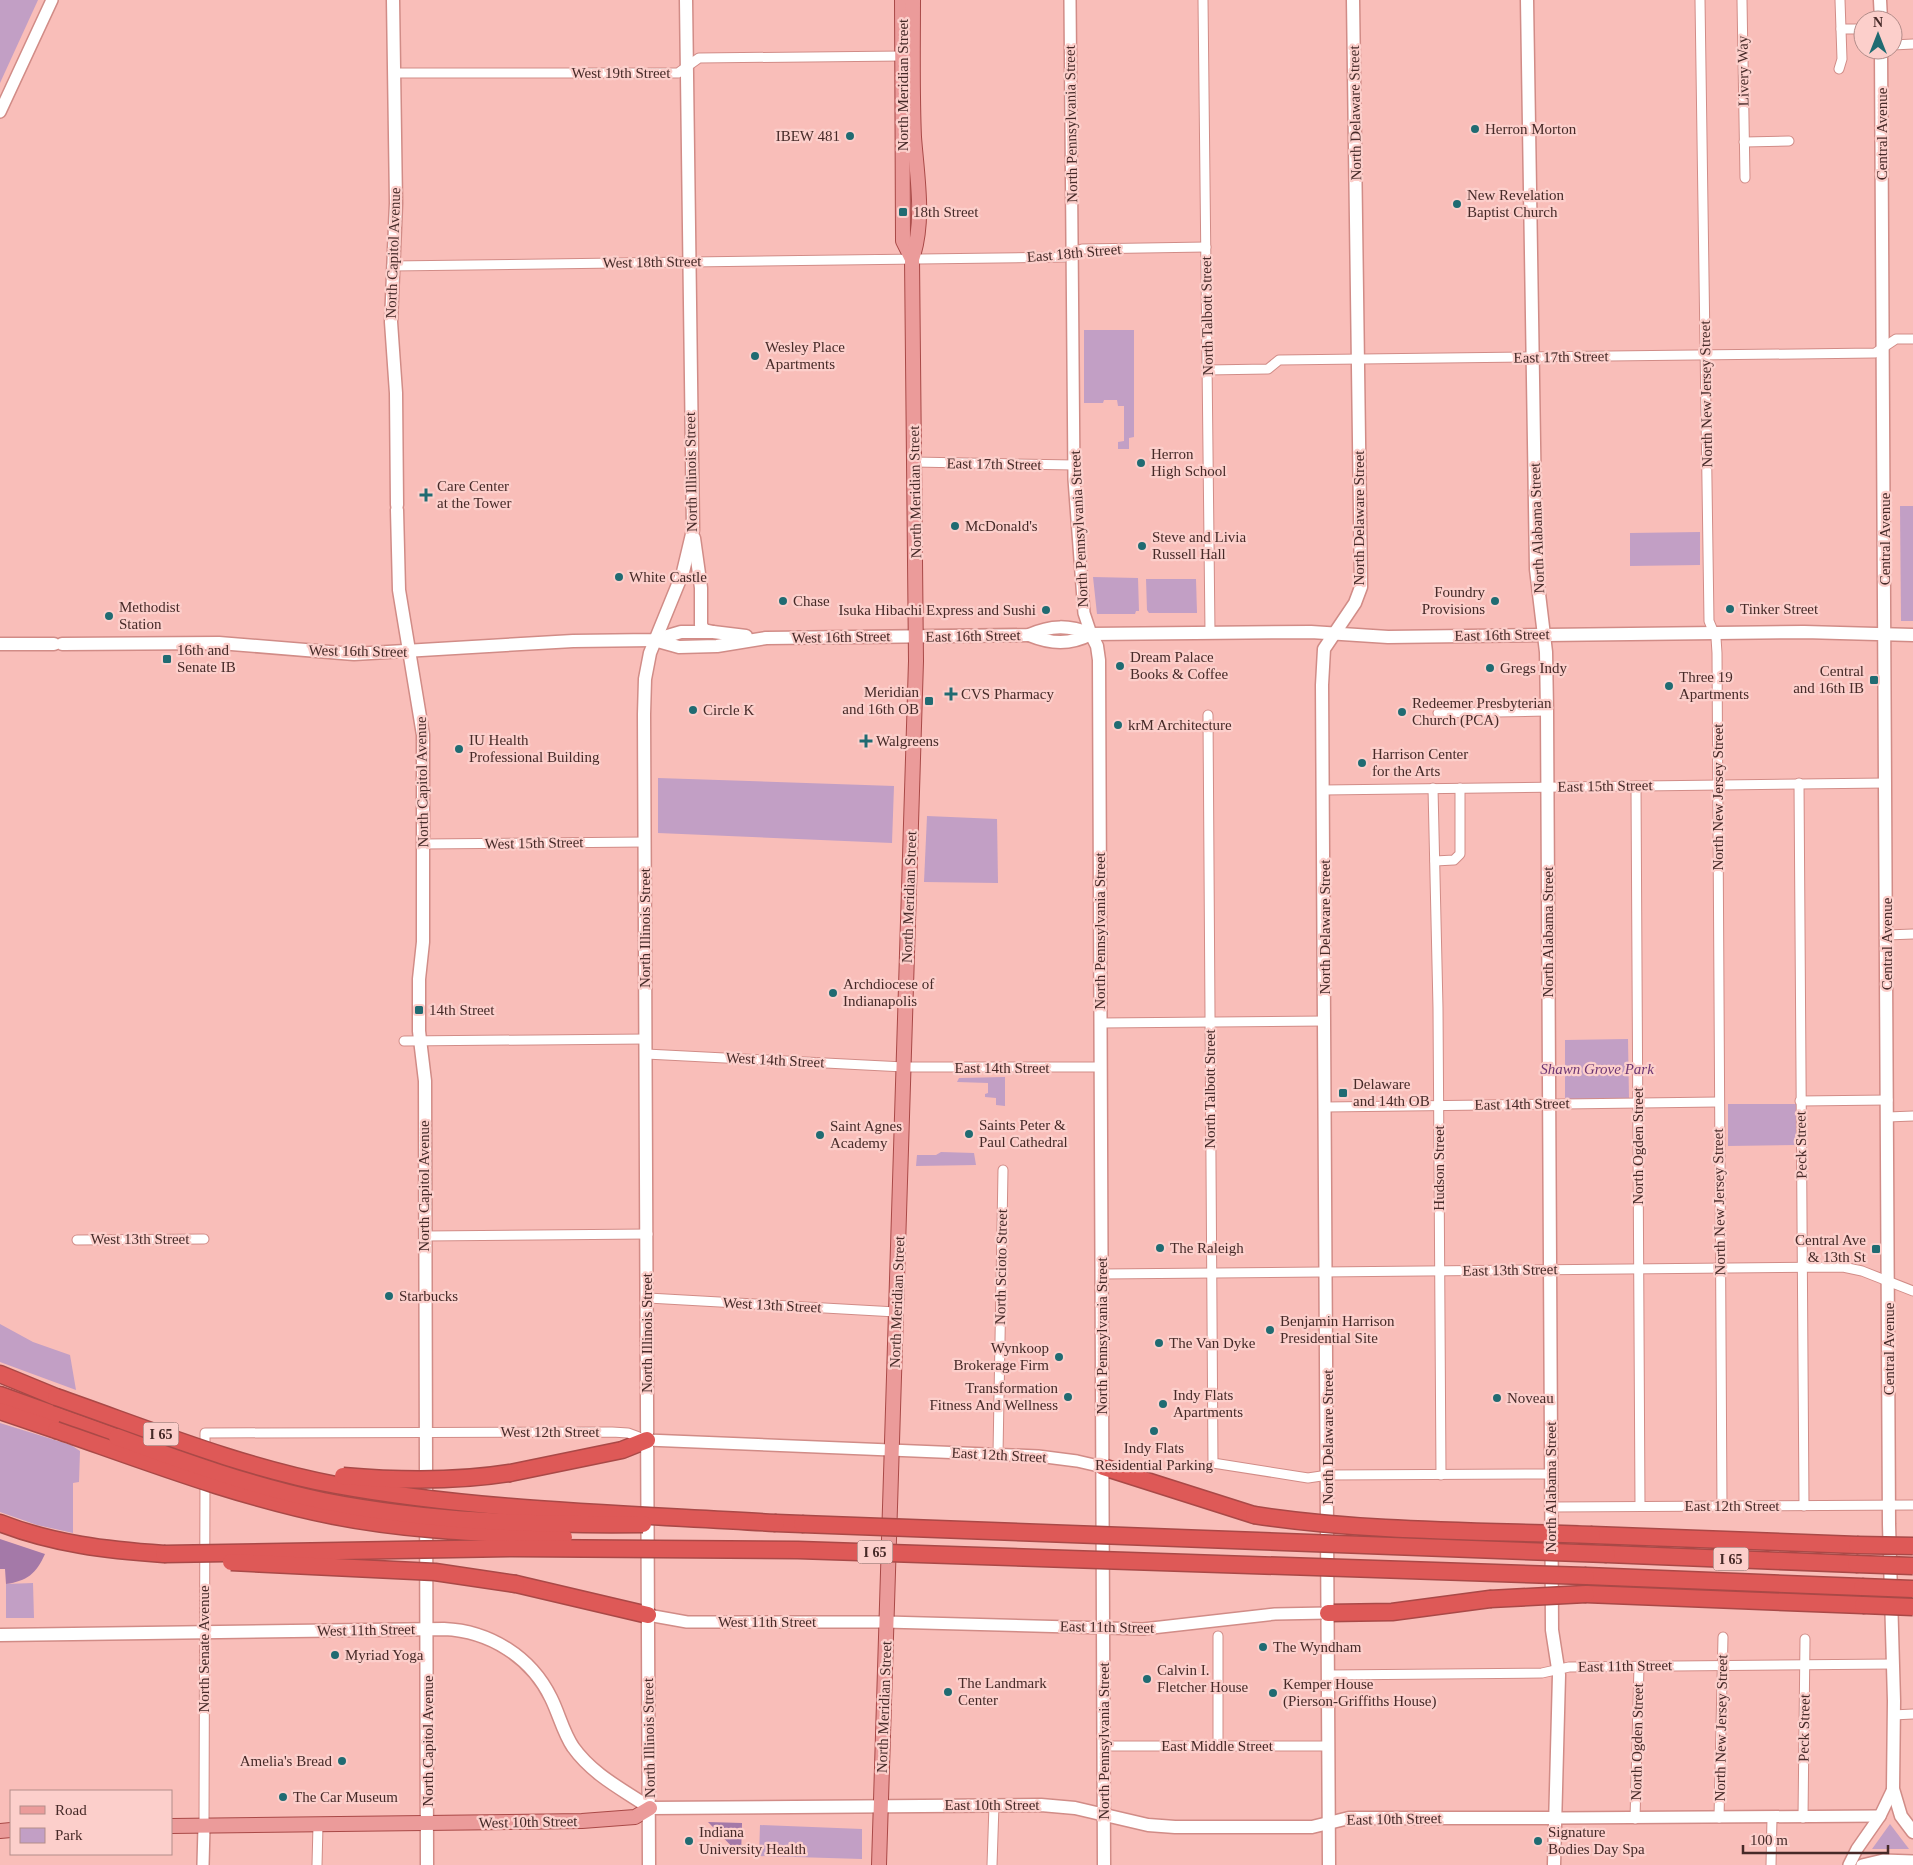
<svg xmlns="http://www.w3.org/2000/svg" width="1913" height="1865" font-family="'Times New Roman',serif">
  <rect width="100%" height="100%" fill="#f9beb9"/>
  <g fill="#c29fc5">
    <polygon points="0,0 38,0 0,83"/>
    <polygon points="1084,330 1134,330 1134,437 1129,438 1129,449 1118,449 1118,442 1124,441 1124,406 1118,406 1117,400 1104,400 1103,403 1084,403"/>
    <polygon points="1900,506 1913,506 1913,621 1901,621"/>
    <polygon points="1700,532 1700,565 1630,566 1630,533"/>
    <polygon points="1093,577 1138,578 1139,611 1136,611 1135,614 1097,614"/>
    <polygon points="1146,579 1196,579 1197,613 1149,613 1147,610"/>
    <polygon points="658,778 894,786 892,843 658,833"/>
    <polygon points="927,816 997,819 998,883 924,882"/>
    <polygon points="1628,1039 1629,1099 1565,1099 1565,1040"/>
    <polygon points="1005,1077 1005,1106 996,1105 996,1098 985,1097 985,1094 988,1093 988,1083 957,1082 959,1078"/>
    <polygon points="1728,1104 1796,1104 1796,1145 1728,1146"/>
    <polygon points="941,1152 974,1153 976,1165 916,1166 917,1155 936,1155"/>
    <polygon points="0,1324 33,1342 70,1355 76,1390 0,1362"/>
    <polygon points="0,1423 71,1445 80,1451 79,1482 73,1483 73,1533 37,1525 0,1512"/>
    <polygon points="33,1583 34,1618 6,1618 6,1584"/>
    <polygon points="1890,1824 1909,1849 1872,1849"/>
    <polygon points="760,1825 862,1829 862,1859 759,1856"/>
  </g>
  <g fill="#a479a8">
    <path d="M0,1539L45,1554C36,1574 27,1581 6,1584L5,1569H0Z"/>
    <polygon points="708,1822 742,1823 741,1856"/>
  </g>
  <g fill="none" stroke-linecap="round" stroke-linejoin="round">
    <g stroke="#d18c87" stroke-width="11">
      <g id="minor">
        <polyline points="1203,0 1210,632"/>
        <polyline points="1700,0 1709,621 1716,638 1717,653 1722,1506"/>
        <polyline points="1742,0 1745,178"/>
        <polyline points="1841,29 1863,29"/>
        <polyline points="1893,45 1913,44"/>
        <polyline points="1839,69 1842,59 1840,0"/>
        <polyline points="394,73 678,73 699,58 903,56"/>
        <polyline points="1744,142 1789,141"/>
        <polyline points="392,266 1065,257 1082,249 1206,247"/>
        <polyline points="1207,370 1268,369 1279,360 1875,353 1896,339 1913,339"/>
        <polyline points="914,462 1074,465"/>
        <polyline points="1438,713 1547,711"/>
        <polyline points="1208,715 1213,1463 1308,1478 1328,1475 1551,1474"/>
        <polyline points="1799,783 1804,1506"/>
        <polyline points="1636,786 1640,1506"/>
        <polyline points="1433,788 1438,1008 1441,1475"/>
        <polyline points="1324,790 1886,783"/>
        <polyline points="423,844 645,842"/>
        <polyline points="1435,861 1454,860 1460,854 1460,788"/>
        <polyline points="1887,935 1913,934"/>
        <polyline points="1101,1023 1325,1021"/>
        <polyline points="404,1041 646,1039"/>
        <polyline points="646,1054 904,1067 1101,1067"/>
        <polyline points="1800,1101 1888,1100"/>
        <polyline points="1326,1107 1718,1102"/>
        <polyline points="1888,1117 1913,1116"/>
        <polyline points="425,1236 648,1234"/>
        <polyline points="77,1240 204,1239"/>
        <polyline points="1102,1274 1843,1267 1862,1271 1913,1291"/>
        <polyline points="648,1298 896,1312"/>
        <polyline points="205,1452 205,1433 612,1432 628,1433 647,1440"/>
        <polyline points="998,1454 1003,1170"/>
        <polyline points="1552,1507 1913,1505"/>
        <polyline points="1329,1675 1542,1673 1569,1667 1893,1664"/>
        <polyline points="1893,1715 1913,1714"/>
        <polyline points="1105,1746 1329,1746"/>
        <polyline points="1218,1746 1218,1636"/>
        <polyline points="1719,1818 1723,1637"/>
        <polyline points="1803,1818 1805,1639"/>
        <polyline points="1635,1819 1639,1666"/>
        <polyline points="204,1827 205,1478"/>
        <polyline points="317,1865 318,1825"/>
        <polyline points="992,1865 994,1805"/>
        <polyline points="1771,1865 1772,1818"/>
      </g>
    </g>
    <g stroke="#d18c87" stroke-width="14">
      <g id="tertiary">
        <polyline points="1070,0 1074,479 1084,613 1091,634"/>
        <polyline points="0,112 52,0"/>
        <polyline points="647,1440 1038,1456 1077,1461 1103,1467"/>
        <polyline points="648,1615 687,1622 886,1622 1143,1629 1275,1614 1328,1613"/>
        <polyline points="1555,1818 1880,1816"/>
        <polyline points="203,1865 204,1827"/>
        <polyline points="1849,1865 1857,1849 1880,1816 1893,1789"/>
        <polyline points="1862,1865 1883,1860 1913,1861"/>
      </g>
    </g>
    <g stroke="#d18c87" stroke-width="15">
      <g id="secondary">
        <polyline points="393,0 396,203 391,322 396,393 397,505"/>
        <polyline points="1527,0 1536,569 1546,652 1547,711 1552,1630 1559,1675 1554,1865"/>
        <polyline points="1880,0 1881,20"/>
        <polyline points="1881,50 1889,1524 1894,1701 1893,1789 1901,1816 1913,1832"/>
        <polyline points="397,510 399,590 423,735 423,942 419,979 419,1031 425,1081 427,1865"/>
        <polyline points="694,538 701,588 701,625 704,630 713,632"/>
        <polyline points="1091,634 1097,646 1099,660 1104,1865"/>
        <path d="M1029,635C1051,644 1070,645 1091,634"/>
        <path d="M654,640L679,647L717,646L766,638L1029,635C1051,625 1069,625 1091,634L1311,632L1388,637L1804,632L1913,635"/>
        <polyline points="0,644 54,644"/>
        <polyline points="62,644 219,643 354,654 573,641 654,640 681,632 713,632 746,636"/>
        <path d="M0,1635L444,1629C490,1631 531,1657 551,1698C559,1714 563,1732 573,1747C593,1775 622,1789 650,1808"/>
        <polyline points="650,1808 1041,1805 1075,1808 1148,1825 1175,1827 1312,1827 1349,1818 1555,1818"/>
        <polyline points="649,1865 644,714 645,679 650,653 683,572 693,530 686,0"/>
        <polyline points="1329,1865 1322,685 1324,649 1355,603 1361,587 1353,0"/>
      </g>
    </g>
    <g stroke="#a94947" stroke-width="16">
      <g id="primary">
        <polyline points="902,0 903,241 912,259"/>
        <polyline points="171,1826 582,1821 635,1817 650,1808"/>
        <polyline points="0,1831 11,1830"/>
        <path d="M879,1865L916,661L912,259C925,221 917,177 914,137C912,92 913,46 913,0"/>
      </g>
    </g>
    <g stroke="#a94947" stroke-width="19">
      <g id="motorway">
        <polyline points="0,1374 56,1397"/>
        <polyline points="0,1395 117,1437"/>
        <polyline points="0,1411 56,1430"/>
        <polyline points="1103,1467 1254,1515"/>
        <polyline points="510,1473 622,1450 647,1440"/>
        <path d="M0,1523C54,1544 107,1550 164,1554"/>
        <polyline points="776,1523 802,1524"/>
        <polyline points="1592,1535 1857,1545"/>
        <polyline points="1607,1554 1856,1564"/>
        <polyline points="1586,1576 1862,1587"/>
        <polyline points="516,1584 648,1615"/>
        <polyline points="1586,1594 1863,1605"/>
        <polyline points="1328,1613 1392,1612 1490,1599"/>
      </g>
    </g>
    <use href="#minor" stroke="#fff" stroke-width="9"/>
    <use href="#tertiary" stroke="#fff" stroke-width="11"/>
    <use href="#secondary" stroke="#fff" stroke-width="12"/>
    <use href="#primary" stroke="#eb9b9a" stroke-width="14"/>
    <use href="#motorway" stroke="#de5957" stroke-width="16"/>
    <g stroke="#a94947" stroke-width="19" stroke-linecap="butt">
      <g id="motorway-bridge">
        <path d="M56,1397C148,1429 240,1467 336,1485C478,1511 632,1514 776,1523"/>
        <path d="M56,1430C148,1462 239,1497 334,1516C410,1531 487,1533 564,1537"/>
        <path d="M117,1437C185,1462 252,1486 323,1501C429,1522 536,1525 643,1524"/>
        <path d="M343,1476C400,1481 454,1482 510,1473"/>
        <path d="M1254,1515C1365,1532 1480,1531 1592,1535"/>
        <polyline points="802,1524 1607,1554"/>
        <polyline points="1857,1545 1913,1546"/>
        <polyline points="164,1554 513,1548 798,1550 1586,1576"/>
        <polyline points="231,1562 435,1572 516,1584"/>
        <polyline points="1856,1564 1913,1566"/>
        <polyline points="1862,1587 1913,1589"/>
        <polyline points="1490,1599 1586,1594"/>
        <polyline points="1863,1605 1913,1607"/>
      </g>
    </g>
    <use href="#motorway-bridge" stroke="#de5957" stroke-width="16"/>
  </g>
  <g fill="#206b72" stroke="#fccfcb" stroke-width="2">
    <circle cx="1475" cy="129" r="5"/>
    <circle cx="850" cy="136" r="5"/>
    <circle cx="1457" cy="204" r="5"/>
    <rect x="898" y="207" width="10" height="10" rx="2.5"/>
    <circle cx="755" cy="356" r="5"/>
    <circle cx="1141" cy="463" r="5"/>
    <path d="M423.5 487.5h5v5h5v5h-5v5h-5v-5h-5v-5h5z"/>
    <circle cx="955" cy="526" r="5"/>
    <circle cx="1142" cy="546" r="5"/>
    <circle cx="619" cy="577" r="5"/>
    <circle cx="783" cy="601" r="5"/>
    <circle cx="1495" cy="601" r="5"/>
    <circle cx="1730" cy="609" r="5"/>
    <circle cx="1046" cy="610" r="5"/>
    <circle cx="109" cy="616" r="5"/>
    <rect x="162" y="654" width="10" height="10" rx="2.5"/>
    <circle cx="1120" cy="666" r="5"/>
    <circle cx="1490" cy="668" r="5"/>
    <rect x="1869" y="675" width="10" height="10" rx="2.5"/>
    <circle cx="1669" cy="686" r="5"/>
    <path d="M948.5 686.5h5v5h5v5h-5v5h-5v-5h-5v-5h5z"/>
    <rect x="924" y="696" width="10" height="10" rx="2.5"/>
    <circle cx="693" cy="710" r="5"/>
    <circle cx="1402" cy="712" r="5"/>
    <circle cx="1118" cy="725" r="5"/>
    <path d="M863.5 733.5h5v5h5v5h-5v5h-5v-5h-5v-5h5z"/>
    <circle cx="459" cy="749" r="5"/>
    <circle cx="1362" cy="763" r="5"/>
    <circle cx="833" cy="993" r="5"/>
    <rect x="414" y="1005" width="10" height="10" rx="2.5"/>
    <rect x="1338" y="1088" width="10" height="10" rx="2.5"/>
    <circle cx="969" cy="1134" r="5"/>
    <circle cx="820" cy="1135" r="5"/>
    <circle cx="1160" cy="1248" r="5"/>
    <rect x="1871" y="1244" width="10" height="10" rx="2.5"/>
    <circle cx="389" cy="1296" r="5"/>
    <circle cx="1270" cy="1330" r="5"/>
    <circle cx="1159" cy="1343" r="5"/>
    <circle cx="1059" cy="1357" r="5"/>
    <circle cx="1068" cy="1397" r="5"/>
    <circle cx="1497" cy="1398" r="5"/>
    <circle cx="1163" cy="1404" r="5"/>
    <circle cx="1154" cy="1431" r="5"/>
    <circle cx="1263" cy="1647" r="5"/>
    <circle cx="335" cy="1655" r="5"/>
    <circle cx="1147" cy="1679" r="5"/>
    <circle cx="948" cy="1692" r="5"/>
    <circle cx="1273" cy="1693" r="5"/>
    <circle cx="342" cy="1761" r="5"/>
    <circle cx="283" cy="1797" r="5"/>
    <circle cx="689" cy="1841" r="5"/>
    <circle cx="1538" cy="1841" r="5"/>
  </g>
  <g text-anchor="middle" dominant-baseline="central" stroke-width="4.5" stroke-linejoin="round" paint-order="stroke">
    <g fill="#fccfcb" stroke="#7d5c59" stroke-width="1">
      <rect x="143.5" y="1422.5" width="35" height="23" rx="4"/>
      <rect x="857.5" y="1540.5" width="35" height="23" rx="4"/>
      <rect x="1713.5" y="1547.5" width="35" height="23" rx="4"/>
    </g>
    <g font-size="14" font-weight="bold" fill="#462a28">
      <text x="161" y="1434">I 65</text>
      <text x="875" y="1552">I 65</text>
      <text x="1731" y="1559">I 65</text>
    </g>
    <g font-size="15" fill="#462a28" stroke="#fccfcb">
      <text transform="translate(1743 71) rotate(-91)">Livery Way</text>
      <text x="621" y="73">West 19th Street</text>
      <text transform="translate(903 85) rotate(-90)">North Meridian Street</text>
      <text transform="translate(1355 113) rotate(-91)">North Delaware Street</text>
      <text transform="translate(1071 124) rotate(-91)">North Pennsylvania Street</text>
      <text transform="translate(1882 134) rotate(-90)">Central Avenue</text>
      <text transform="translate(393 253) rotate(-88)">North Capitol Avenue</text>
      <text transform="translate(1074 253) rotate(-5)">East 18th Street</text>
      <text transform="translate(652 262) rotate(-1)">West 18th Street</text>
      <text transform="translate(1207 316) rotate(-91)">North Talbott Street</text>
      <text transform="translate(1561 357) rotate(-1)">East 17th Street</text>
      <text transform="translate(1706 394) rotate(-91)">North New Jersey Street</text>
      <text transform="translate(994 464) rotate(1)">East 17th Street</text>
      <text transform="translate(691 472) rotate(-91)">North Illinois Street</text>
      <text transform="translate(915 492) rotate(-91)">North Meridian Street</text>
      <text transform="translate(1359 518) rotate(-90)">North Delaware Street</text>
      <text transform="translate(1537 528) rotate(-92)">North Alabama Street</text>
      <text transform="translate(1079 529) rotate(-93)">North Pennsylvania Street</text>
      <text transform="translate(1885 539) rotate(-90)">Central Avenue</text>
      <text transform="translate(1502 635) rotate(-1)">East 16th Street</text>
      <text transform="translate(973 636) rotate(-1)">East 16th Street</text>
      <text transform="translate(841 637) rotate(-1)">West 16th Street</text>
      <text transform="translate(358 651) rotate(1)">West 16th Street</text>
      <text transform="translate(422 782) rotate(-91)">North Capitol Avenue</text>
      <text transform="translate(1605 786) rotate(-1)">East 15th Street</text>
      <text transform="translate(1718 797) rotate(-90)">North New Jersey Street</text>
      <text transform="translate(534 843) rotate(-1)">West 15th Street</text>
      <text transform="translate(909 897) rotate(-88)">North Meridian Street</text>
      <text transform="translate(1325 927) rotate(-90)">North Delaware Street</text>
      <text transform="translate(645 928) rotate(-90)">North Illinois Street</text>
      <text transform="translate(1100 931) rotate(-90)">North Pennsylvania Street</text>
      <text transform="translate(1548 932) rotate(-90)">North Alabama Street</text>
      <text transform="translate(1887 944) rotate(-90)">Central Avenue</text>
      <text transform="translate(775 1060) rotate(3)">West 14th Street</text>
      <text x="1002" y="1068">East 14th Street</text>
      <text transform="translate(1210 1089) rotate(-90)">North Talbott Street</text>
      <text transform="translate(1522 1104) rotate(-1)">East 14th Street</text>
      <text transform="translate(1801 1145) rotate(-91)">Peck Street</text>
      <text transform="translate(1638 1146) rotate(-90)">North Ogden Street</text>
      <text transform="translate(1439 1168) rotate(-90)">Hudson Street</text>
      <text transform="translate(424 1186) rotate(-90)">North Capitol Avenue</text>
      <text transform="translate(1719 1202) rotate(-91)">North New Jersey Street</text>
      <text x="140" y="1239">West 13th Street</text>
      <text transform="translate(1001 1267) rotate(-89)">North Scioto Street</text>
      <text transform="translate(1510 1270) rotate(-1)">East 13th Street</text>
      <text transform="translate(897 1302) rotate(-88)">North Meridian Street</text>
      <text transform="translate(772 1305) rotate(3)">West 13th Street</text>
      <text transform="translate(647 1333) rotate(-90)">North Illinois Street</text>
      <text transform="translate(1102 1336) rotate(-90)">North Pennsylvania Street</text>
      <text transform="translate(1889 1349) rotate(-90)">Central Avenue</text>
      <text x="550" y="1432">West 12th Street</text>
      <text transform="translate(1328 1437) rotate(-90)">North Delaware Street</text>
      <text transform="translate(999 1455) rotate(3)">East 12th Street</text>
      <text transform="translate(1551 1487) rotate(-90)">North Alabama Street</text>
      <text x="1732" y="1506">East 12th Street</text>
      <text x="767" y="1622">West 11th Street</text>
      <text transform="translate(1107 1627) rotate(1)">East 11th Street</text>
      <text transform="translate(366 1630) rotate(-1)">West 11th Street</text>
      <text transform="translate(204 1649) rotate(-90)">North Senate Avenue</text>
      <text transform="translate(1625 1666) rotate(-1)">East 11th Street</text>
      <text transform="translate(884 1707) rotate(-88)">North Meridian Street</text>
      <text transform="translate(1721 1728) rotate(-89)">North New Jersey Street</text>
      <text transform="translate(1804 1728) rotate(-89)">Peck Street</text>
      <text transform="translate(649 1738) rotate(-91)">North Illinois Street</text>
      <text transform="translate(428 1741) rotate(-90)">North Capitol Avenue</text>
      <text transform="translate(1104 1741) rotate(-90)">North Pennsylvania Street</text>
      <text transform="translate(1637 1742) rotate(-89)">North Ogden Street</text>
      <text x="1217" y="1746">East Middle Street</text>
      <text x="992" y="1805">East 10th Street</text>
      <text transform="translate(1394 1819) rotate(-1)">East 10th Street</text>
      <text transform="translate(528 1822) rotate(-1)">West 10th Street</text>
    </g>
    <g font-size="15" fill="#462a28" stroke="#fccfcb" text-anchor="start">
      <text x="1485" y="129">Herron Morton</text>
      <text x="840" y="136" text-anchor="end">IBEW 481</text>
      <text x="1467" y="195">New Revelation<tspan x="1467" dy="17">Baptist Church</tspan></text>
      <text x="913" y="212">18th Street</text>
      <text x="765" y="347">Wesley Place<tspan x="765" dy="17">Apartments</tspan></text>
      <text x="1151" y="454">Herron<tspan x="1151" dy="17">High School</tspan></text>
      <text x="437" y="486">Care Center<tspan x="437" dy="17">at the Tower</tspan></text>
      <text x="965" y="526">McDonald's</text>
      <text x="1152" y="537">Steve and Livia<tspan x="1152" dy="17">Russell Hall</tspan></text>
      <text x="629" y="577">White Castle</text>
      <text x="1485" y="592" text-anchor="end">Foundry<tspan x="1485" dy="17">Provisions</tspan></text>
      <text x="793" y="601">Chase</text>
      <text x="119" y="607">Methodist<tspan x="119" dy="17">Station</tspan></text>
      <text x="1740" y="609">Tinker Street</text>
      <text x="1036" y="610" text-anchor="end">Isuka Hibachi Express and Sushi</text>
      <text x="177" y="650">16th and<tspan x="177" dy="17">Senate IB</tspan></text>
      <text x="1130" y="657">Dream Palace<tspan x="1130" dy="17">Books &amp; Coffee</tspan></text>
      <text x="1500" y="668">Gregs Indy</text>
      <text x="1864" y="671" text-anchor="end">Central<tspan x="1864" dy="17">and 16th IB</tspan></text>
      <text x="1679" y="677">Three 19<tspan x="1679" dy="17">Apartments</tspan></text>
      <text x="919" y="692" text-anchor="end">Meridian<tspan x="919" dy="17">and 16th OB</tspan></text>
      <text x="961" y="694">CVS Pharmacy</text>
      <text x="1412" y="703">Redeemer Presbyterian<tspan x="1412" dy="17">Church (PCA)</tspan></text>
      <text x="703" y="710">Circle K</text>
      <text x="1128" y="725">krM Architecture</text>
      <text x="469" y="740">IU Health<tspan x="469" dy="17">Professional Building</tspan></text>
      <text x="876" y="741">Walgreens</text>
      <text x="1372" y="754">Harrison Center<tspan x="1372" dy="17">for the Arts</tspan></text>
      <text x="843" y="984">Archdiocese of<tspan x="843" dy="17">Indianapolis</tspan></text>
      <text x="429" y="1010">14th Street</text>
      <text x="1353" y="1084">Delaware<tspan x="1353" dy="17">and 14th OB</tspan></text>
      <text x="979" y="1125">Saints Peter &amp;<tspan x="979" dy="17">Paul Cathedral</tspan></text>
      <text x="830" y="1126">Saint Agnes<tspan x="830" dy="17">Academy</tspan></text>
      <text x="1866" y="1240" text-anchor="end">Central Ave<tspan x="1866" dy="17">&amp; 13th St</tspan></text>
      <text x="1170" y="1248">The Raleigh</text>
      <text x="399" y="1296">Starbucks</text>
      <text x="1280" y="1321">Benjamin Harrison<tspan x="1280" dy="17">Presidential Site</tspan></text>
      <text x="1169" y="1343">The Van Dyke</text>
      <text x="1049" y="1348" text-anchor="end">Wynkoop<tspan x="1049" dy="17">Brokerage Firm</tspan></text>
      <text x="1058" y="1388" text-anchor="end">Transformation<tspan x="1058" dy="17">Fitness And Wellness</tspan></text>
      <text x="1173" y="1395">Indy Flats<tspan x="1173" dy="17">Apartments</tspan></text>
      <text x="1507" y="1398">Noveau</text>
      <text x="1154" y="1448" text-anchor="middle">Indy Flats<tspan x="1154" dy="17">Residential Parking</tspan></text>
      <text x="1273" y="1647">The Wyndham</text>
      <text x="345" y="1655">Myriad Yoga</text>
      <text x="1157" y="1670">Calvin I.<tspan x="1157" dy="17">Fletcher House</tspan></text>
      <text x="958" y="1683">The Landmark<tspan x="958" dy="17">Center</tspan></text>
      <text x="1283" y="1684">Kemper House<tspan x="1283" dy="17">(Pierson-Griffiths House)</tspan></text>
      <text x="332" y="1761" text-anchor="end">Amelia's Bread</text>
      <text x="293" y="1797">The Car Museum</text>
      <text x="699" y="1832">Indiana<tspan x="699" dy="17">University Health</tspan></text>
      <text x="1548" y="1832">Signature<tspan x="1548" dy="17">Bodies Day Spa</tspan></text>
    </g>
    <g font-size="15" font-style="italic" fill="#6d3673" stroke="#fccfcb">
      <text x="1597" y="1069">Shawn Grove Park</text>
    </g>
  </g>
  <rect x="10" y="1790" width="162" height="65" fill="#fccfcb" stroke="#b38d8a"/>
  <rect x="20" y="1806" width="25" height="8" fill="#eb9b9a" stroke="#b38d8a"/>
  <text x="55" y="1815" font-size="15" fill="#462a28">Road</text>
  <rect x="20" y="1828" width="25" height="15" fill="#c29fc5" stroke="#b38d8a"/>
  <text x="55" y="1840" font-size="15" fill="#462a28">Park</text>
  <g transform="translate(1878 35)"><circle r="24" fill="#fccfcb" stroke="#b38d8a"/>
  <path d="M0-4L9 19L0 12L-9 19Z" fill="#206b72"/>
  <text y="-8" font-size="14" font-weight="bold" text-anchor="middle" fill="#462a28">N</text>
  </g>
  <path d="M1743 1845v8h145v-8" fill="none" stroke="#462a28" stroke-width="2.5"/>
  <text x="1750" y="1845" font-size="15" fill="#462a28" stroke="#fccfcb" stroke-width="4" paint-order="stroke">100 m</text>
</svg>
